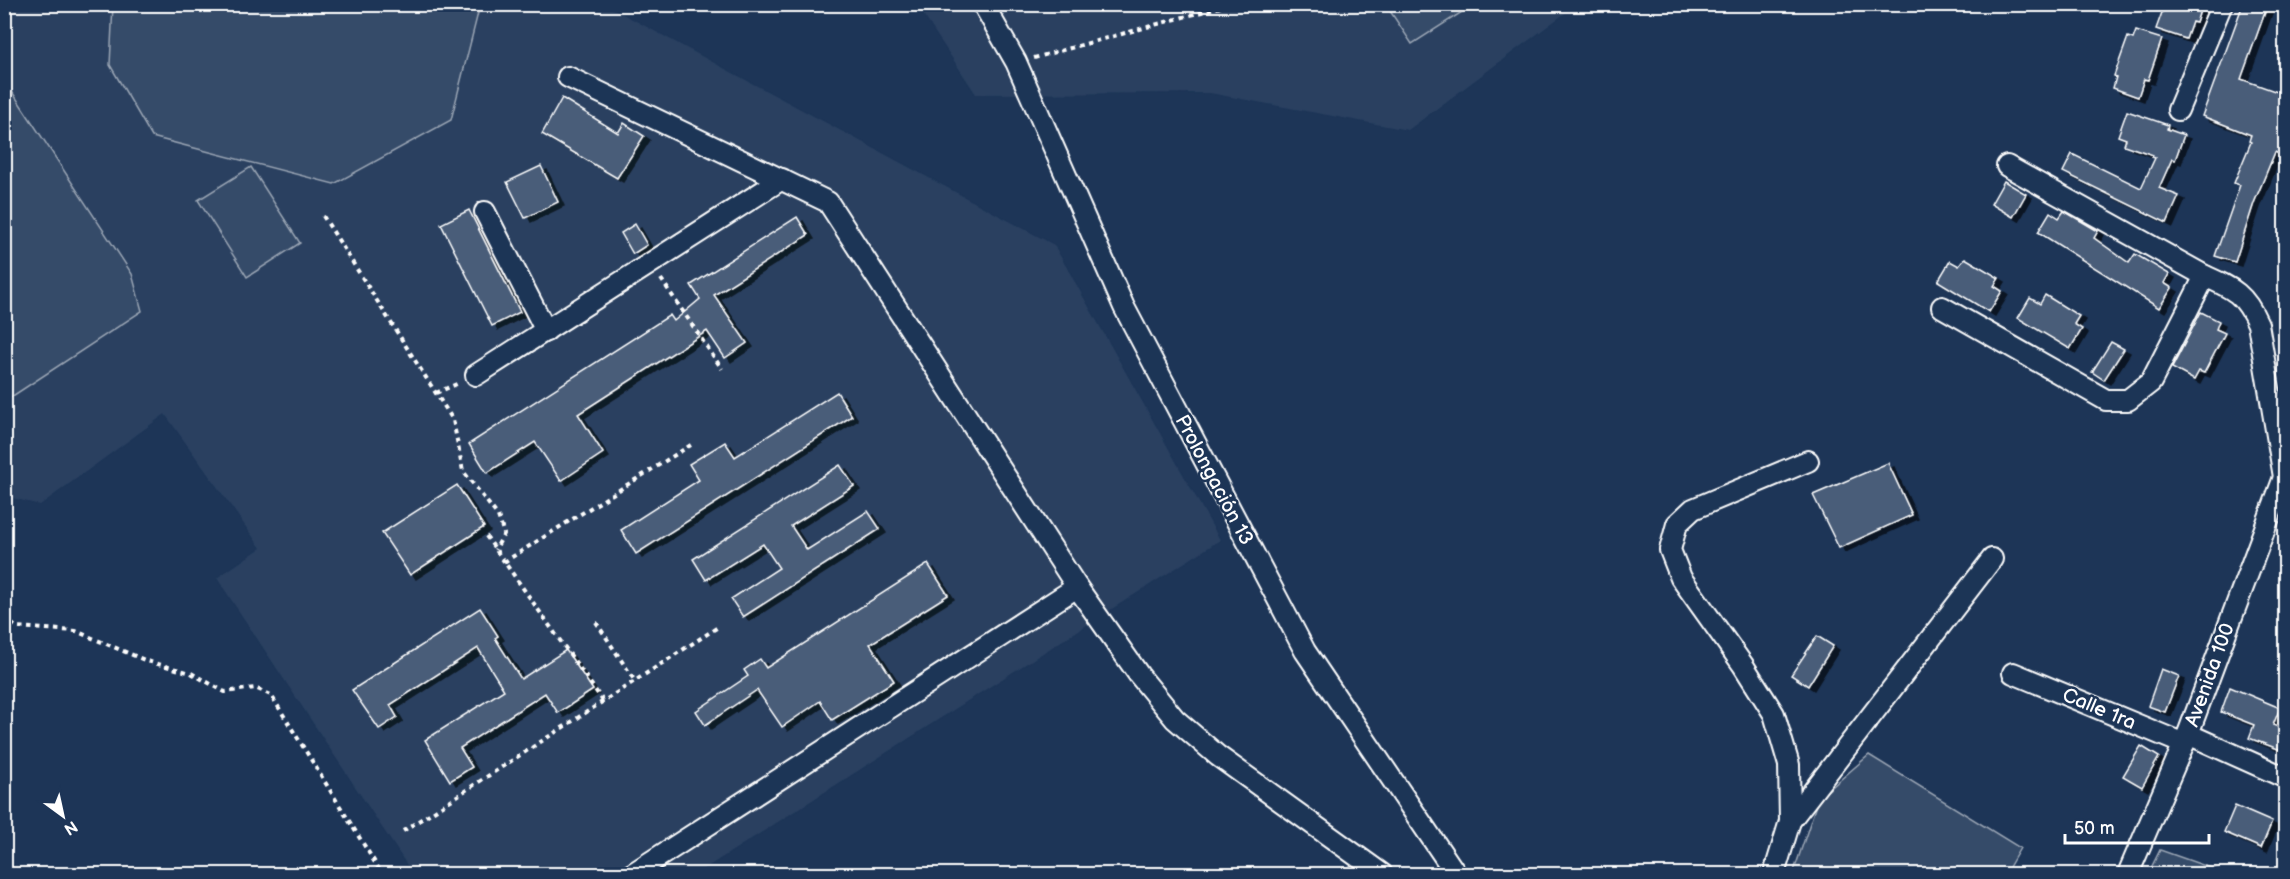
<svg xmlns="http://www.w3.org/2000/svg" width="2290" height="879" font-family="'Balsamiq Sans',sans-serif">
  <defs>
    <filter id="shadow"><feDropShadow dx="6" dy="4" stdDeviation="0" flood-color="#0009"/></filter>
  </defs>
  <rect width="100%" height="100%" fill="#1d3557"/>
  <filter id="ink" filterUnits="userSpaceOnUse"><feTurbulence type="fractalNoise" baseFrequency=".0167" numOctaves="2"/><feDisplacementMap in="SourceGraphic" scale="12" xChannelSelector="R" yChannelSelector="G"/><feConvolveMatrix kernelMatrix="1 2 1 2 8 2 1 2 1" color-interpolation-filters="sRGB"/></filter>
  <g filter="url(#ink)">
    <g fill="#2a4161">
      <polygon points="604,4 1054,245 1220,540 696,874 413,874 217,578 261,548 165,414 40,505 5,496 5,5"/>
      <polygon points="917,5 1576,5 1408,130 1210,93 976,94"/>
    </g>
    <g fill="#364b69" stroke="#9aa5b4" stroke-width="1.5">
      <polygon points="113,5 113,4 480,5 451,120 334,184 152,137 110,65"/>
      <polygon points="1386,5 1473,5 1412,44"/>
      <polygon points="5,81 132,274 142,311 5,401"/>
      <polygon points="251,167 300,243 247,277 198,200"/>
      <polygon points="1869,755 2020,848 2005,874 1793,874 1818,799"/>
      <polygon points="2160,850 2228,874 2148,874"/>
    </g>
    <g fill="#4a5d79" stroke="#fff" stroke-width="1.5" filter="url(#shadow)">
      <polygon points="2173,4 2202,4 2196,23 2192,22 2186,39 2156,29 2164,7 2171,10"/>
      <polygon points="2243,4 2268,4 2241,79 2286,95 2286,139 2279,154 2275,152 2254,203 2235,262 2215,256 2240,185 2234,183 2251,142 2249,141 2251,135 2202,116"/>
      <polygon points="2136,31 2162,39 2148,80 2144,79 2138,97 2113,88 2116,77 2114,76 2128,37 2133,39"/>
      <polygon points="562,98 618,133 624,123 644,136 617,178 542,134"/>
      <polygon points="2127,111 2168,125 2167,129 2184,135 2175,160 2172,159 2159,188 2179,196 2167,223 2063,172 2072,154 2141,188 2155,158 2152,157 2153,155 2124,145 2126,139 2118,136"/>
      <polygon points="541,166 558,202 525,218 507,182"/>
      <polygon points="2004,181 2026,194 2013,217 1991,204"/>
      <polygon points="469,210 520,312 492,326 441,224"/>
      <polygon points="2064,211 2098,231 2094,238 2129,263 2135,254 2169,274 2164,283 2172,288 2159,308 2038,232 2050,212 2059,218"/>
      <polygon points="797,217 808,235 714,295 747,343 725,358 707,331 578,414 603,453 561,481 535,442 487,473 469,444 670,315 674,321 700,299 691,285"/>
      <polygon points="635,224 647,245 633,254 621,233"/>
      <polygon points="1965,258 1999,278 1994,286 2002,291 1989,312 1938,281 1950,261 1959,266"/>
      <polygon points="2045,295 2079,316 2074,324 2082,329 2070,349 2018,318 2030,298 2040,304"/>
      <polygon points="2201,312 2219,321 2216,329 2225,333 2204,373 2199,371 2194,380 2172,368"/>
      <polygon points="2111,342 2124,349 2104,380 2092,372"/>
      <polygon points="837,392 852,416 636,554 621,530 699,480 689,464 725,442 735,457"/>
      <polygon points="1888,463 1912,515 1839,548 1813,495"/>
      <polygon points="840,465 854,486 791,526 807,550 868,511 880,529 743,617 731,599 779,568 763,544 706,580 693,559"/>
      <polygon points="457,485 484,527 410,575 382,533"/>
      <polygon points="928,564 948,595 870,644 894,681 832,720 820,701 782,727 757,690 705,725 696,711 748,676 744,670 760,659 766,668"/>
      <polygon points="480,608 498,636 495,638 521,679 566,650 593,690 558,713 545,693 460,748 472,767 450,781 425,740 504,690 478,648 390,705 397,717 379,729 352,690"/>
      <polygon points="1817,636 1833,646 1808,686 1791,675"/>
      <polygon points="2161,669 2179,676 2165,712 2148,706"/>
      <polygon points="2230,687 2280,708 2273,725 2286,730 2286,752 2249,738 2254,725 2221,712"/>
      <polygon points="2141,746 2159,757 2142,787 2123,776"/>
      <polygon points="2235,806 2272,822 2261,848 2224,832"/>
    </g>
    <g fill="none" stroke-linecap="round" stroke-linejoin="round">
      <g stroke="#fff" stroke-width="24">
        <g id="minor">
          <polyline points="983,4 1016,62 1124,307 1305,651 1456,874"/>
          <polyline points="568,77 828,202 1077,587 632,874"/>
          <polyline points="2178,110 2222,4"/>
          <path d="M2007,166L2205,276C2234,289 2245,294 2258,324L2284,477"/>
          <polyline points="485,212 546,331"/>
          <polyline points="1942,307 2106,400 2128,400 2151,382 2205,276"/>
          <polyline points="476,375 782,179"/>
          <polyline points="1077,587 1139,675 1175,719 1218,756 1382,874"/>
          <polyline points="2013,673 2184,744"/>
          <polyline points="2188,734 2286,778"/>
          <polyline points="1790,821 1992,559"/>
          <polyline points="1774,874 1790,821 1789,765 1774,714 1743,665 1681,578 1670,550 1677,524 1693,509 1808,461"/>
          <polyline points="2128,874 2188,734 2286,472"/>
        </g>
      </g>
      <g stroke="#fff" stroke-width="4" stroke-dasharray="4.5 4.5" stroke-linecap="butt">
        <polyline points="1034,58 1231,4"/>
        <polyline points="323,216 453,420 463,471 498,516 504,534 495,550"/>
        <polyline points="661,279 722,369"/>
        <polyline points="436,393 459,383"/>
        <polyline points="486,536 603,701"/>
        <polyline points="504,562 694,443"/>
        <polyline points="4,618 16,627 76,631 147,661 191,673 225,692 255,688 271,695 382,874"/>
        <polyline points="596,622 635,681"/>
        <polyline points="403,831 718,627"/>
      </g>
      <use href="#minor" stroke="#1d3557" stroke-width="20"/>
    </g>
  </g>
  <g text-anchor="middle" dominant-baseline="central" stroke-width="5" stroke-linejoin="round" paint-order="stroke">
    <g font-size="20" fill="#fff" stroke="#1d3557">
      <text transform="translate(1214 480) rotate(62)">Prolongación 13</text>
      <text transform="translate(2210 675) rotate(-70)">Avenida 100</text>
      <text transform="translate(2099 709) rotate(23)">Calle 1ra</text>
    </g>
  </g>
  <rect width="2290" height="879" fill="none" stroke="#1d3557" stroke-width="24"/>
  <rect x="12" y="12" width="2266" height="855" fill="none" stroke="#fff" stroke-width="2" filter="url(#ink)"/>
  <g transform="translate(63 816) rotate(147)" stroke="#1d3557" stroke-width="4.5" paint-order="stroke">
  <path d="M0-4.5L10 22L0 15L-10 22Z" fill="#ffffff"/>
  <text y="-9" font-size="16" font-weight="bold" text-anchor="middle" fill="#ffffff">N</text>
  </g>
  <path d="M2065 834v9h144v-9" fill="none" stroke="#ffffff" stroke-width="3"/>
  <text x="2074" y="834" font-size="18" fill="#ffffff" stroke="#1d3557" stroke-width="4.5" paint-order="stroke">50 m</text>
</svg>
